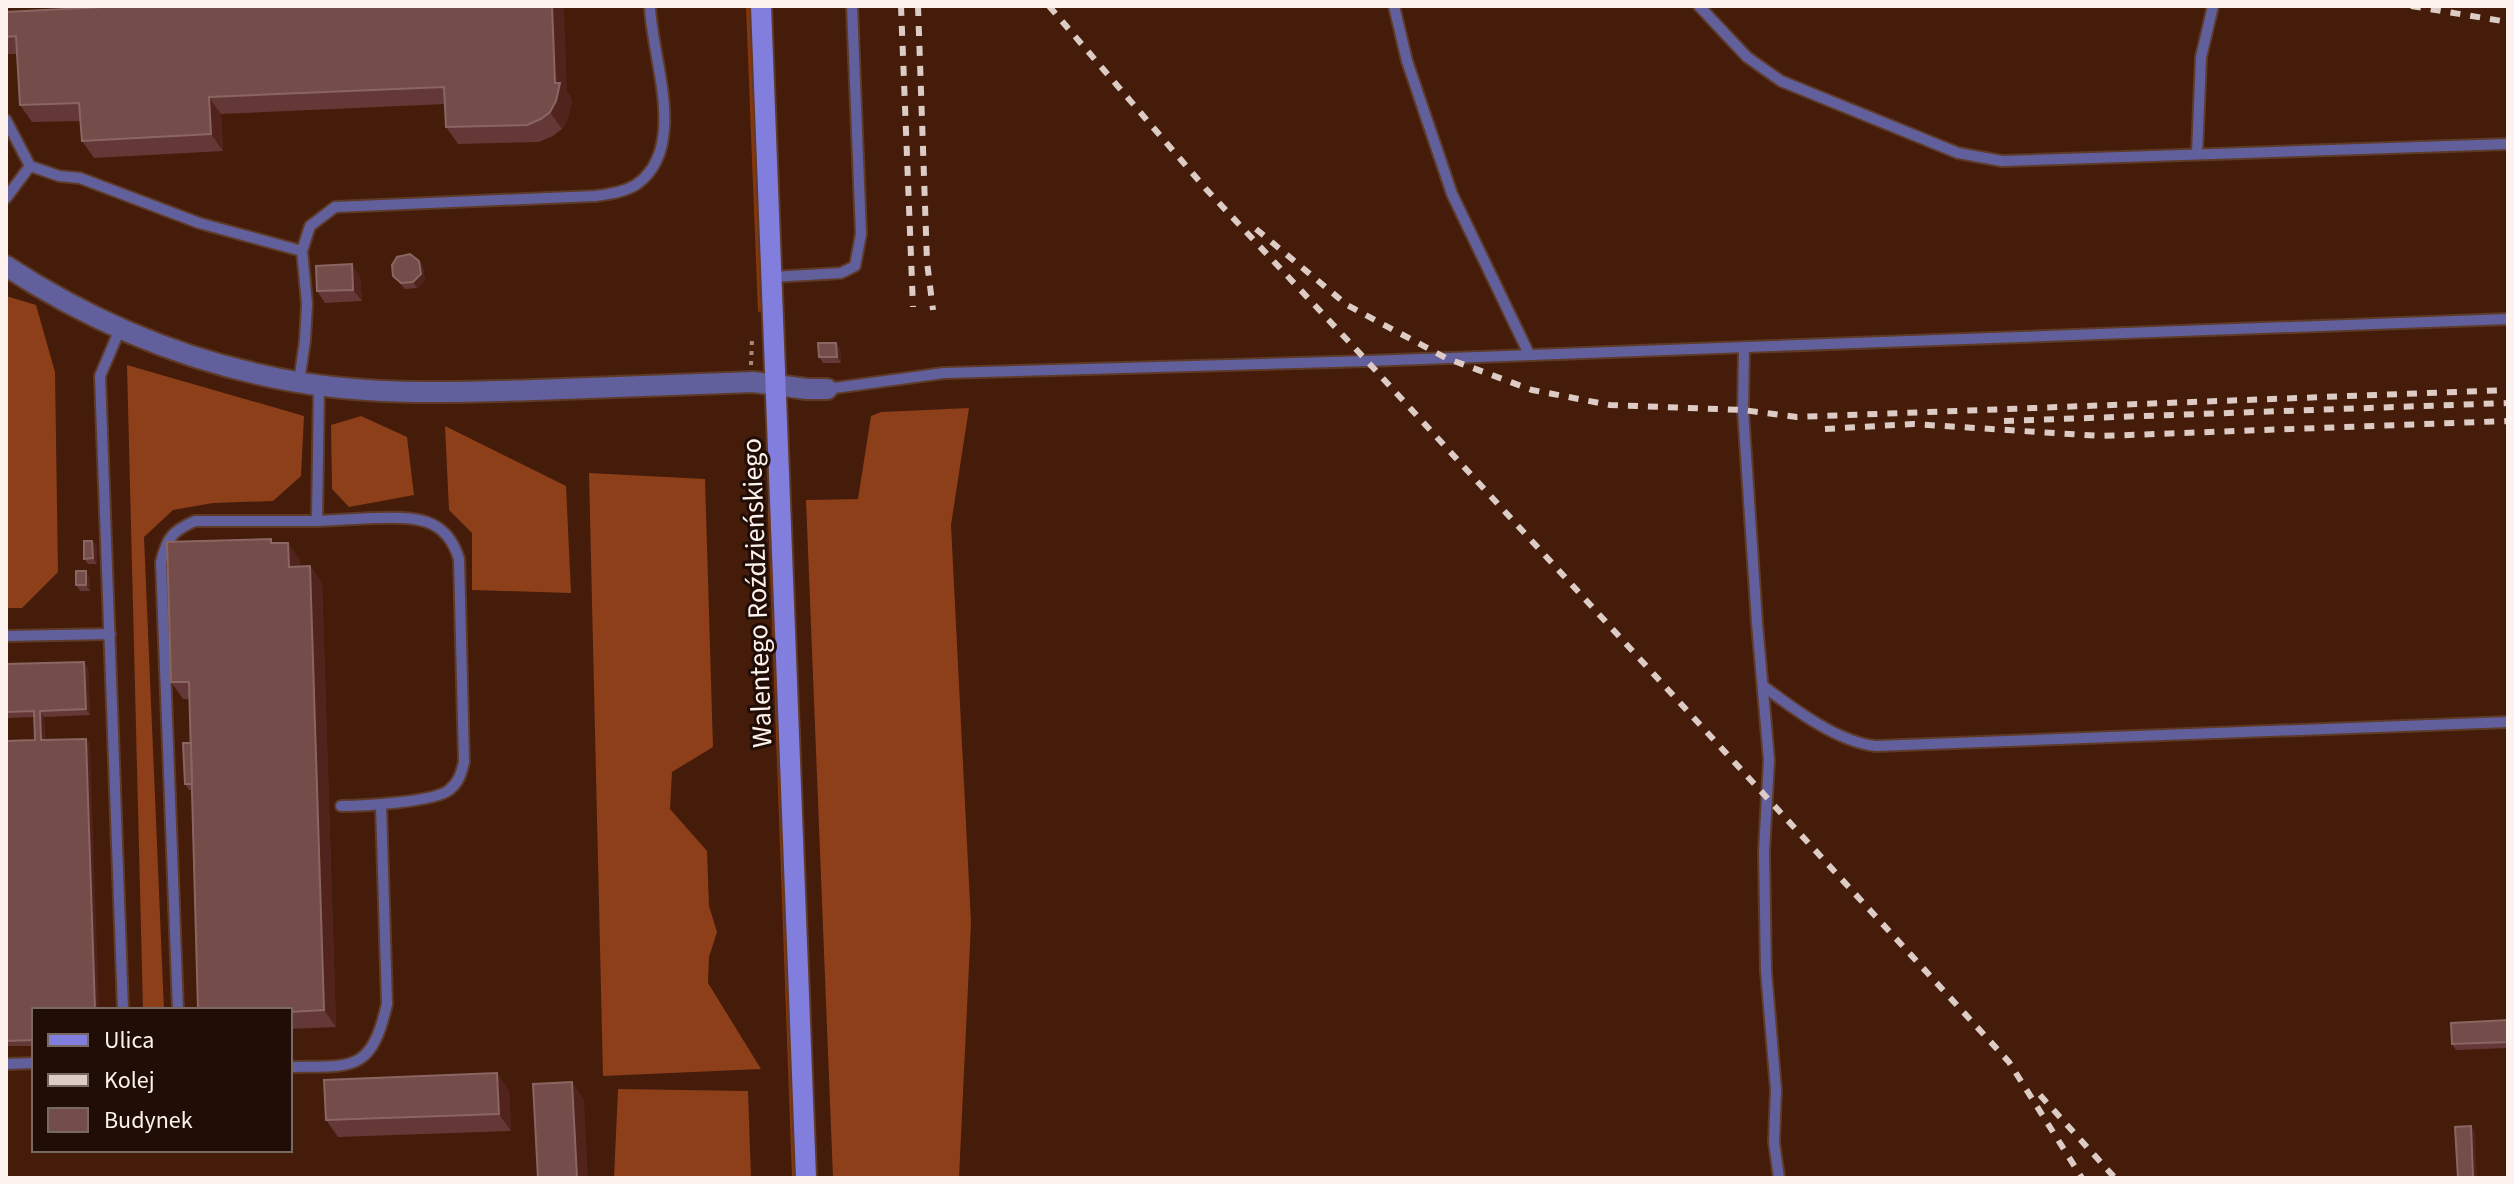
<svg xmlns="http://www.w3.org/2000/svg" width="2514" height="1184" font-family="'Source Sans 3',sans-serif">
  <rect width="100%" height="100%" fill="#441c09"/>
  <g fill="#86360b">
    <polygon points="746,6 750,6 762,311 758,312"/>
    <polygon points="769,477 792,1113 795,1178 792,1178 768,515"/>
  </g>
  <g fill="#8d3f1a">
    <polygon points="6,296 36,305 55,372 58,572 22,608 6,608"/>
    <polygon points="127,365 304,416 301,476 273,501 213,503 173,510 144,537 164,1010 143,1010"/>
    <polygon points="969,408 951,525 971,923 959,1178 833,1178 806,500 858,499 871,416 881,412"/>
    <polygon points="361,416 407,437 414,495 349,507 332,489 331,425"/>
    <polygon points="445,426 566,486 571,593 472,590 472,533 449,510"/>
    <polygon points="589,473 705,479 713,747 672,772 670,809 707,851 709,906 717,932 709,957 708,983 761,1069 603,1076"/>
    <polygon points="618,1089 748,1091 751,1178 614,1178"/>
  </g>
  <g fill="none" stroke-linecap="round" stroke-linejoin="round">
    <g stroke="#5e3a29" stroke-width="14">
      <g id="lane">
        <polyline points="1394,6 1407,61 1452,194 1529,354"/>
        <polyline points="1699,6 1747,57 1781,81 1958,153 2002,161 2508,144"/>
        <polyline points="6,120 30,166 59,176 80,178 199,223 302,251"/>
        <polyline points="2197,154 2201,57 2213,6"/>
        <polyline points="6,198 30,166"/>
        <polyline points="772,277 841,273 855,266 861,234 852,6"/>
        <polyline points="120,329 100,376 123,1010"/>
        <polyline points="1744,347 1743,410 1757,623 1769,760 1764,852 1766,971 1776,1090 1774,1142 1779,1178"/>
        <path d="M299,382L305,340L307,304L302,251L310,226L335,207L595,196C609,194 625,192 637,184C689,147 651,56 650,6"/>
        <polyline points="827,389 944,373 1367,361 2508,319"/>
        <path d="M317,521C336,520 355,519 373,518C412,517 446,515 459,559L464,762C461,774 459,782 449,790C435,802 361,806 341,806"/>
        <polyline points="6,636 110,634"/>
        <path d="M1763,686C1794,709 1837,742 1876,746L2508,722"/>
        <path d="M178,1010L161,562C167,538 172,531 195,521H317L319,385"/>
        <polyline points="6,1064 34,1063"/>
        <path d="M290,1067C353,1066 371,1073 387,1004L381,805"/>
      </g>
    </g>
    <g stroke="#5e3a29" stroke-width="24">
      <path id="street" d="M6,266C84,317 170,355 262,375C351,396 443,393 534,390C607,387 680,384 753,382L807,389H827"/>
    </g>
    <g stroke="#5e3a29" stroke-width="24">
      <polyline id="secondary" points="761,6 806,1178"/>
    </g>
    <polyline stroke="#a58c80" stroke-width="4" stroke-dasharray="4 6" stroke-linecap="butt" points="751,365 752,338"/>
    <use href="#lane" stroke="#62609c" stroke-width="10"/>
    <use href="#street" stroke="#62609c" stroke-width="20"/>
    <use href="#secondary" stroke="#827edd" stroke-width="20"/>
    <g stroke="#dcccc5" stroke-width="6" stroke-dasharray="10 10" stroke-linecap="butt">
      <polyline points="901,6 913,307"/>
      <polyline points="918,6 927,262 933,310"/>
      <polyline points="1049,6 1206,189 1367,361 2009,1062 2082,1178"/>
      <polyline points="2411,6 2508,22"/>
      <polyline points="1256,229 1347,305 1446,358 1532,390 1610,405 1743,410 1797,417 2508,390"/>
      <polyline points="2004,421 2508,403"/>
      <polyline points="1825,429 1913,424 2101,436 2508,421"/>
      <polyline points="2040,1095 2115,1178"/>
    </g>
  </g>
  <g fill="#643836">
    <polygon points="6,12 567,92 572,100 568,118 562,129 553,136 539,142 458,144 446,127 445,104 221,114 223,151 94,158 82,141 81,121 32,122 20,105 17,54 6,54"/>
    <polygon points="419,261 423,267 425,280 417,288 405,289 393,276"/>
    <polygon points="360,276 362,301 325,303 317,291"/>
    <polygon points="840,348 841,363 823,363 819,357"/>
    <polygon points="92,541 97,546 97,564 88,564 84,559"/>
    <polygon points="274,543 300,560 300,566 310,566 322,583 336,1027 290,1029 290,1010 192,790 189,790 185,784 191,743 190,699 183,699 171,682"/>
    <polygon points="90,577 90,591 80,591 76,585"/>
    <polygon points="6,664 88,668 90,715 44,717 45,740 86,739 90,744 34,1010 34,1046 6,1046 6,741 35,740 34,717 6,718"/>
    <polygon points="2508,1020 2508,1048 2456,1050 2452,1044"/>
    <polygon points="509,1090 511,1131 338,1137 326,1120"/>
  </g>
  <g fill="#50241c">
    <polygon points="552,6 564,6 567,92 572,100 568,118 562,129 550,112 555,83"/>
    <polygon points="209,97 221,114 223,151 211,134"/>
    <polygon points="419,261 423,267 425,280 417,288 413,282"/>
    <polygon points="352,264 360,276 362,301 353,290"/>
    <polygon points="836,343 840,348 841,363 837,357"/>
    <polygon points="92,541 97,546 97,564 93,558"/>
    <polygon points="288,543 300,560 301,584 289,567"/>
    <polygon points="310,566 322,583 336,1027 324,1010"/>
    <polygon points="86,571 90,577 90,591 86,585"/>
    <polygon points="84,662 88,668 90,715 86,709"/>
    <polygon points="40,711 44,717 45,746 41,740"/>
    <polygon points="86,739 90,744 99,1010 95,1010"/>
    <polygon points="497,1073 509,1090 511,1131 499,1114"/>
    <polygon points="572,1082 584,1099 588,1178 577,1178"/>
    <polygon points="2471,1126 2475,1131 2477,1178 2473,1178"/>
  </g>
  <g fill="#744c49" stroke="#8a6663" stroke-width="2">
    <polygon points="123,6 552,6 555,83 560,83 556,101 550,112 541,119 527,125 446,127 444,87 209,97 211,134 82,141 79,103 20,105 16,36 6,37 6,12"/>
    <polygon points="410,254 419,261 421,274 413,282 401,283 393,276 392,265 397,257"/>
    <polygon points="352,264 353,290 317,291 316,266"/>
    <polygon points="818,343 836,343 837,357 819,357"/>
    <polygon points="271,539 271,543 288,543 289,567 310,566 324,1010 290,1012 290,1010 198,1010 189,682 171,682 167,542"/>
    <polygon points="84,541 92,541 93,558 84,559"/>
    <rect x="76" y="571" width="10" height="14"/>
    <polygon points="84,662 86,709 40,711 41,740 86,739 95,1010 34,1010 34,1040 6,1041 6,741 35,740 34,711 6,712 6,664"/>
    <polygon points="183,743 191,743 192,784 185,784"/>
    <polygon points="2508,1020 2508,1042 2452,1044 2451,1023"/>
    <polygon points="497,1073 499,1114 326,1120 324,1080"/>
    <polygon points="572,1082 577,1178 538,1178 533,1084"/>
    <polygon points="2471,1126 2473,1178 2458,1178 2455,1127"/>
  </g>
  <g text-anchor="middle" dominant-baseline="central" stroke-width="6" stroke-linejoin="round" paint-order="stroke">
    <g font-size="28" fill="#fdf2ed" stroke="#1f0d06">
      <text transform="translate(757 593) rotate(-92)">Walentego Roździeńskiego</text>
    </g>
  </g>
  <rect width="2514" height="1184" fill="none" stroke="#fdf2ed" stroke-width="16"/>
  <rect x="32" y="1008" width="260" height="144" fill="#1f0d06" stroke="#786962" stroke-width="2"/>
  <rect x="48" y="1034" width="40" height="12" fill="#827edd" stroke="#786962" stroke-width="2"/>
  <text x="104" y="1048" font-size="24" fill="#fdf2ed">Ulica</text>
  <rect x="48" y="1074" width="40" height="12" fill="#dcccc5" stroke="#786962" stroke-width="2"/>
  <text x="104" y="1088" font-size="24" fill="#fdf2ed">Kolej</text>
  <rect x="48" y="1108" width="40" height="24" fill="#744c49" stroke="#786962" stroke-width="2"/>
  <text x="104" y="1128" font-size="24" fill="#fdf2ed">Budynek</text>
</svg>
